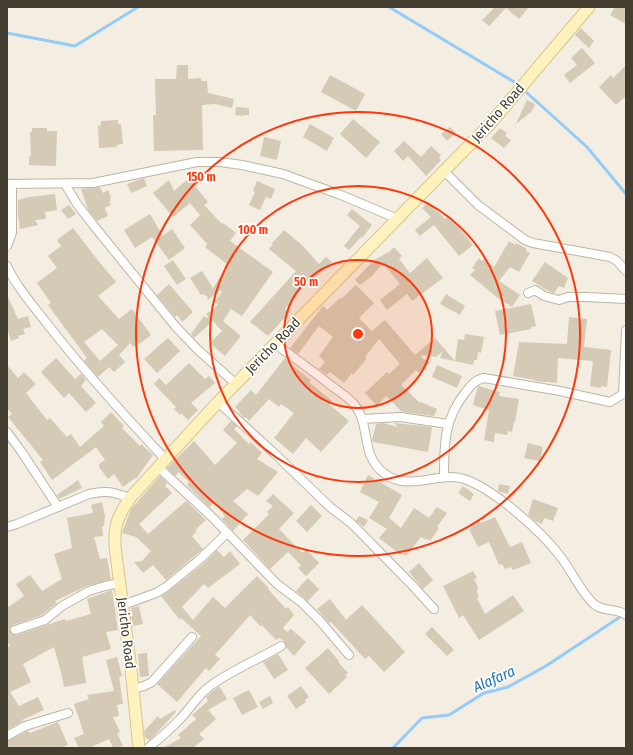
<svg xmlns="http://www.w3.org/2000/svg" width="633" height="755" font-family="'Fira Sans Condensed',sans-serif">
  <rect width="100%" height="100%" fill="#f3eee1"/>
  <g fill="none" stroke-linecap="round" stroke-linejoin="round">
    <g stroke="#95ccf7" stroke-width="3">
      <polyline points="389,7 516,83"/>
      <polyline points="7,33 75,46 138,7"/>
      <polyline points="526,92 587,147 626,194"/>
      <polyline points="393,748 422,718 449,715 484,693 508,687 546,666 623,615"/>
    </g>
  </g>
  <g fill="#d4cab5" fill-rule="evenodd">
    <polygon points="495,7 529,7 519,19 506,8 489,26 482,20"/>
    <polygon points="615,7 626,7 626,24 610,15"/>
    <polygon points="581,28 594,41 589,48 575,35"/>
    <polygon points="582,48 595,63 570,83 564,75 577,65 571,58"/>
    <polygon points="177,65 188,65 188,79 201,78 201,81 207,81 208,93 234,99 232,108 215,104 202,105 203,150 154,151 153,115 156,115 155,79 176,79"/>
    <polygon points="626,65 626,96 616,105 599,87 611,75 613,78"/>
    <polygon points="330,75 365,94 356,111 321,92"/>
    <polygon points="527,100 535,104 532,111 516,124"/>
    <polygon points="236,107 249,108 249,115 244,115 244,116 235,115"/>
    <polygon points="353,119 380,142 366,158 340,134"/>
    <polygon points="118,120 118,124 121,124 123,144 116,145 117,147 99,148 98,126 101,125 101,121"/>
    <polygon points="310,124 334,138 327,151 303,137"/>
    <polygon points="450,127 456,133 447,141 441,134"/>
    <polygon points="32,128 47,128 47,131 57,131 56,166 29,165 29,156 31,156 30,132 32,132"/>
    <polygon points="500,128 507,133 505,136 511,140 504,148 491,138"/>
    <polygon points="264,137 281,141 277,160 260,156"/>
    <polygon points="404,141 421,157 431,146 441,155 439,158 441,160 426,176 408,156 403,161 394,151"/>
    <polygon points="195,173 202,181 195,186 208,202 204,205 222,224 223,223 236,233 230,241 273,272 242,316 231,309 223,321 241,336 225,356 210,343 222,331 213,321 194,338 191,334 204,316 207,318 208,316 206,314 210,311 211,312 218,304 215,302 222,292 220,290 208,300 207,299 208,297 203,294 201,295 190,278 202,271 213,288 228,265 205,247 207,244 190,225 200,215 190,203 173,217 153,193 169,180 174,191"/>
    <polygon points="144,178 147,186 131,193 127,184"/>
    <polygon points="257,181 275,189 271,199 266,197 260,210 249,205 255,192 253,191"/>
    <polygon points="100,187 103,193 108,190 111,197 110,198 111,201 109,201 111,205 105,208 108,216 97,221 88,210 81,189"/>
    <polygon points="55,194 57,210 45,212 46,219 35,220 38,225 20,229 18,215 18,200 29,197"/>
    <polygon points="428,202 445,219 449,216 473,245 459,256 434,225 420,236 415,230 431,217 422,208"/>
    <polygon points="69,205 76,214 68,219 61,210"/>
    <polygon points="352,209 372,225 362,238 361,237 349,250 344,246 360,226 347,215"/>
    <polygon points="150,214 163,236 172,229 185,248 169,260 152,237 135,248 124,230"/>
    <path d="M73,228L96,258L116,282L98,296L119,319L132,309L151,335L139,344L138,343L133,347L130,343L119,355L125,362L114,372L109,367L98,377L84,361L87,358L48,305L51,303L37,283L57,268L48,256L61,246L57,240ZM102,329L118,345L100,361L84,342Z"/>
    <polygon points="284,230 302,245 319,264 326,257 332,262 314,279 312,277 292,299 293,300 285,309 290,312 268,336 250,322 296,271 269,249 273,244 272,243"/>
    <polygon points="509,241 515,245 516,243 527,249 526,251 530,253 519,272 510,267 499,281 520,295 512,307 498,298 470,275 475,270 472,268 479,258 482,261 484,259 494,267"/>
    <polygon points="394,247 402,256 399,259 410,273 427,258 443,278 412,301 407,294 387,310 380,300 400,284 383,263 372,276 360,285 355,280 374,260 389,252"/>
    <polygon points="173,260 186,279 177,285 164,266"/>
    <polygon points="545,262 568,278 564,288 559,286 554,293 548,291 532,281"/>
    <polygon points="169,284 193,312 182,322 177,315 175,317 157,295"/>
    <polygon points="356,285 374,303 359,318 372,331 385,320 415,355 435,338 455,361 458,339 464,340 465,334 484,337 481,353 478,352 477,360 474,360 473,365 440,358 443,351 436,357 422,355 421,358 431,362 419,373 416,370 401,385 420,403 421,402 437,409 434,416 402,412 386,396 377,406 365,393 387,372 389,374 400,364 379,339 365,357 367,358 353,375 352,373 344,383 330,372 327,375 319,369 325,362 319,356 333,337 319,326 298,354 290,348 323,306 327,310 340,298 341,299"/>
    <polygon points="446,294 465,306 460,315 440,304"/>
    <polygon points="7,295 18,319 28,316 31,327 23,329 25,334 18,336 19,338 11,341 7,328"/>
    <polygon points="531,304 536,326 531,327 531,329 500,335 495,311"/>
    <polygon points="569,317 587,319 584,347 611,350 607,387 601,386 601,388 590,386 593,361 558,358 557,383 535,381 535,380 513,376 519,342 567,344"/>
    <polygon points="168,338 180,351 157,373 144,359"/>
    <polygon points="56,358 75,379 81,374 86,380 81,386 96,403 86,412 69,393 64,398 41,372"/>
    <polygon points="285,358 291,362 290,364 311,380 309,382 332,401 329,404 349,421 321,452 306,438 293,454 274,438 294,413 281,404 279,407 269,399 249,421 246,417 244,418 239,413 240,412 235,407 251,390 256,395"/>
    <polygon points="189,363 205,379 209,376 215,383 191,403 198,410 188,420 181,413 180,415 174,409 176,407 154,384 159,378 166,385"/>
    <polygon points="7,365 18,378 24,372 36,384 26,393 47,420 50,418 67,437 71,434 80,447 104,426 101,422 111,412 124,426 122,428 140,446 141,444 153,455 136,479 135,478 123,487 114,474 108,479 99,467 99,464 105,460 96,447 52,480 40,462 43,460 8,417 12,414 7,408"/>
    <polygon points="437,365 462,376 457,388 432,377"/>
    <polygon points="478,386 500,392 499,396 519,399 515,422 514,422 512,432 508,431 507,435 495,433 494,442 484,440 489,410 473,405"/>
    <polygon points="231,421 237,426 234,429 249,444 251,442 262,453 257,459 278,472 258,496 247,489 233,501 248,514 233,531 222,519 225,516 214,503 209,507 187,485 189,482 179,472 175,476 167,468 194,441 215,465 237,443 223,430"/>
    <polygon points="383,423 398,427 394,423 432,427 428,452 373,442 372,440 376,424"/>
    <polygon points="528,443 543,447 540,461 524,458"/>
    <polygon points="368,475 402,495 389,518 401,528 414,508 429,518 437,507 447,513 437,527 439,528 430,541 427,539 426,540 421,537 406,556 402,553 401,555 379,538 387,529 369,518 379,502 360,492"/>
    <polygon points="160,476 167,483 165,486 172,493 139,524 148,534 186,501 206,520 195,530 197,531 192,536 203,549 166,580 153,565 143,573 134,562 142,561 151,551 136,537 122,533 131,509"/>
    <polygon points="78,480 82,488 59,499 57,495"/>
    <polygon points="499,484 510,486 508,494 498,491"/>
    <polygon points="463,486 474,494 470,501 458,493"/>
    <polygon points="273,494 294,513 279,529 302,553 306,549 319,563 306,576 298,568 301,565 288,552 270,569 243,540 269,514 267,512 273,506 266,501"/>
    <polygon points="533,499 558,508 553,521 544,518 542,524 535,521 528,515"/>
    <polygon points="102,502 105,516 104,526 102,526 103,536 94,537 100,559 107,558 111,579 87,586 55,601 57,603 42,615 13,625 10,629 12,634 17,635 65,619 66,621 91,614 87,599 112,590 118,630 106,632 111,649 82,657 86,683 64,687 61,672 54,647 23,664 31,682 10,692 19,706 38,697 44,710 22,720 23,721 7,730 7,647 10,646 9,643 7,645 7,608 24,596 16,584 30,575 42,591 62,579 54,554 72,548 67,518 93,513 91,505"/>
    <polygon points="311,505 322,516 307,532 296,521"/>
    <polygon points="359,516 368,520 364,527 356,521"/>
    <polygon points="495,517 510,547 522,542 531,563 513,570 511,567 505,569 502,564 499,565 489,542 478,547 469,529 473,527 472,524 479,520 481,523"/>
    <polygon points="217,550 224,557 230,551 240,564 208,588 204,584 182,607 193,620 213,597 225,608 257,576 269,588 268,589 286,609 288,607 294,615 283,628 287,632 291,629 306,642 294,656 286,647 284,641 279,638 276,640 262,625 260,626 250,615 215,655 220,659 209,671 206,668 177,702 157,684 201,636 181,618 179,619 161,596 169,591 203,564"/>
    <polygon points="419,563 433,580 423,589 409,572"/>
    <polygon points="473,571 477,578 474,579 478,587 477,593 479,597 477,598 485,614 513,595 524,611 479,640 463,615 459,618 443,586"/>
    <polygon points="308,578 319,589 308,601 296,591"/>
    <polygon points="330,599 346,620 362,605 405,652 384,672 369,656 365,659 331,622 329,623 317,609"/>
    <polygon points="139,606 143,624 133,626 131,616 133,616 131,608"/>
    <polygon points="432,627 454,650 447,656 425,634"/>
    <polygon points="328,648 339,661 338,662 348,673 345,675 347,677 329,694 305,668"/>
    <polygon points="147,653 149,676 140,677 138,654"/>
    <polygon points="278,654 288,670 274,679 263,662"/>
    <polygon points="117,657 122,676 119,677 123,704 117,705 119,716 113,717 120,732 117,733 123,746 113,748 109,739 89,748 79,748 74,738 84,734 74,704 89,699 87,695 114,691 106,660"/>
    <polygon points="219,686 227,699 208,710 216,719 199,734 204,739 193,748 163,748 181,738 178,735 196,719 192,715 208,701 206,697"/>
    <polygon points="301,686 309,697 305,700 306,702 296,709 287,696"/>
    <polygon points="249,690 258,707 242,715 233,698"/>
    <polygon points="270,696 273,703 263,709 259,702"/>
    <polygon points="175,710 176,712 153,737 149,740 145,737 144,731 158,716 160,719"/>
    <polygon points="58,722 68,745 60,748 7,748 7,741 27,731 28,731 30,733"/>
  </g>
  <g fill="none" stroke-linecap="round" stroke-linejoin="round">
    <g stroke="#beb6a3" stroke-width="10">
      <g id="street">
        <polyline points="444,171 478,205 525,240 533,243 610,257 617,261 626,271"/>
        <polyline points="7,184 93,183 197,162 220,162 242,165 283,174 341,195 398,219"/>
        <polyline points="65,184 77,204 94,226 176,327 197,349 236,384"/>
        <polyline points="7,246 12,233 12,184"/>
        <path d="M7,266C16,286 31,303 45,321C82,369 123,414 165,459"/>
        <polyline points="528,293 535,290 544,296 559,300 568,297 586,297 626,299"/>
        <path d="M275,344C295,358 314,372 333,387C340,392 349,398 354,404C372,426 359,455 385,474C409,492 438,471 464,479C494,489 541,531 560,556C572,571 581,593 595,605C604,612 618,608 626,615"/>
        <polyline points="218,402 274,453 330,507 351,523 412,585 434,609"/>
        <polyline points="362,419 400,417 448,424"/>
        <polyline points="7,432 21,451 58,507"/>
        <polyline points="158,467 211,516 277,584 301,602 320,621 349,655"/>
        <path d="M444,477C444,445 444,419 465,393C471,385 475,380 484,378L560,391L610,402L623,394L626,330"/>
        <path d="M7,527L17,524L89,494C107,490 113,492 130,498"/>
        <polyline points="123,605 156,593 166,587 199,560 227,533"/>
        <polyline points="15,630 45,620 62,606 89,591 105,586 120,583"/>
        <polyline points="133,689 144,686 152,682 192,637"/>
        <polyline points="7,736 25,726 68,713"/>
        <path d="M148,748C159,739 170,730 180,719C190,709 197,696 209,687C229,671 258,660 281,646"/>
      </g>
    </g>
    <g stroke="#d8c68b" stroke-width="13">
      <polyline id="secondary" points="139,748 131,669 115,547 115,533 117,522 123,509 130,498 218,402 490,124 589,7"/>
    </g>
    <use href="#street" stroke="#fff" stroke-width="8"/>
    <use href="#secondary" stroke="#fff2bf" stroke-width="11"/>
  </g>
  <circle cx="358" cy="334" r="74" fill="#ff380c" fill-opacity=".12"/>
  <g fill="none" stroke="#ff380c" stroke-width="2">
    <circle cx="358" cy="334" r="74"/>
    <circle cx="358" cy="334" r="148"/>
    <circle cx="358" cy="334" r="222"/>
  </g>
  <g text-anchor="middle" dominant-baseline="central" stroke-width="3.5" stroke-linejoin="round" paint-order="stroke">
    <g font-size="14" fill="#443e31" stroke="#fff">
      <text transform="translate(498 113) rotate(-49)">Jericho Road</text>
      <text transform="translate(273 346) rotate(-46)">Jericho Road</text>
      <text transform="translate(126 633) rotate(83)">Jericho Road</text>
    </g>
    <g font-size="15" font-style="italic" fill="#2174ba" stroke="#fff">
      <text transform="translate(494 679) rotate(-24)">Alafara</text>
    </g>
  </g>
  <circle cx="358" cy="334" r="6" fill="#ff380c" stroke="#fff" stroke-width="2"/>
  <g font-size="12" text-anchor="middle" font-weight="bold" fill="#ff380c" stroke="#fff" stroke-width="3.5" stroke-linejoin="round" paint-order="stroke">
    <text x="201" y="181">150 m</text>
    <text x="253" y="234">100 m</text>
    <text x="306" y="286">50 m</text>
  </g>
  <rect width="633" height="755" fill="none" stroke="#443e31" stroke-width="16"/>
</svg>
